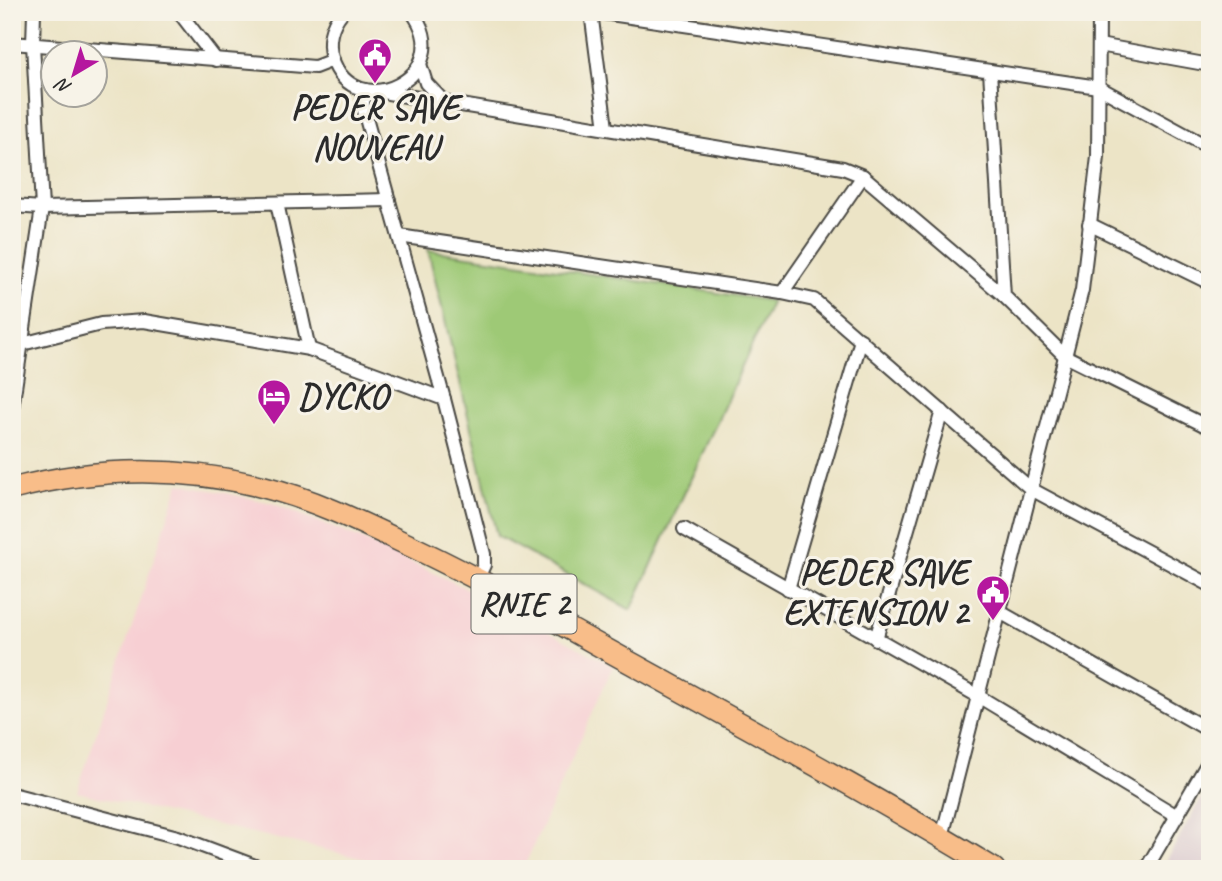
<svg xmlns="http://www.w3.org/2000/svg" width="1222" height="881" font-family="Caveat,sans-serif">
  <rect width="100%" height="100%" fill="#f7f3e8"/>
  <filter id="ink" filterUnits="userSpaceOnUse"><feTurbulence type="fractalNoise" baseFrequency=".0143" numOctaves="2"/><feDisplacementMap in="SourceGraphic" scale="14" xChannelSelector="R" yChannelSelector="G"/><feConvolveMatrix kernelMatrix="1 2 1 2 8 2 1 2 1" color-interpolation-filters="sRGB"/></filter>
  <filter id="wash" filterUnits="userSpaceOnUse"><feTurbulence type="fractalNoise" baseFrequency=".00686" numOctaves="4" result="noise"/><feDisplacementMap in="SourceGraphic" scale="28" xChannelSelector="R" yChannelSelector="G"/><feGaussianBlur stdDeviation="1.57" result="paint"/><feColorMatrix in="noise" values="0 0 0 0 0 0 0 0 0 0 0 0 0 0 0 0 0 1.4 0 .05"/><feComposite in="paint" operator="in"/></filter>
  <g filter="url(#wash)">
    <rect width="100%" height="100%" fill="#ece4c6"/>
    <polygon fill="#f7cfd3" points="179,483 272,503 361,539 472,591 613,666 523,869 407,869 77,792"/>
    <polygon fill="#d2bdc7" points="1210,782 1210,869 1162,869 1171,852"/>
    <polygon fill="#9ec976" stroke="#647a50" stroke-width="2" points="428,250 772,301 631,610 497,536"/>
  </g>
  <g filter="url(#ink)">
    <g fill="none" stroke-linecap="round" stroke-linejoin="round">
      <g stroke="#484742" stroke-width="16">
        <g id="street">
          <polyline points="179,12 216,60"/>
          <path d="M342,12C331,25 327,42 332,58C355,127 460,75 412,12"/>
          <polyline points="591,12 606,128"/>
          <polyline points="597,12 1098,87 1210,148"/>
          <polyline points="12,43 315,67 333,60"/>
          <polyline points="1099,45 1210,65"/>
          <polyline points="420,64 426,83 444,102"/>
          <polyline points="990,71 1004,296"/>
          <polyline points="366,90 363,103 364,111 444,399 484,554 484,565 478,578"/>
          <polyline points="376,91 843,168 863,176 1004,296 1065,356 1210,428"/>
          <polyline points="277,203 309,349"/>
          <polyline points="12,206 42,208 389,200"/>
          <polyline points="1089,224 1210,283"/>
          <polyline points="399,236 782,293 814,300 1031,489 1210,585"/>
          <polyline points="782,293 863,176"/>
          <polyline points="22,344 101,324 144,321 309,349 444,399"/>
          <polyline points="12,408 42,208 33,44 34,12"/>
          <polyline points="684,529 978,696 1177,816"/>
          <polyline points="788,589 861,340"/>
          <polyline points="1000,612 1210,731"/>
          <polyline points="876,639 942,411"/>
          <polyline points="12,794 178,837 263,869"/>
          <polyline points="942,837 1082,290 1098,157 1099,12"/>
          <polyline points="1146,869 1210,759"/>
        </g>
      </g>
      <g stroke="#484742" stroke-width="24">
        <path id="primary" d="M12,489C95,467 181,466 264,487C312,499 356,520 400,541C469,573 536,610 602,647C734,720 866,791 994,869"/>
      </g>
      <use href="#street" stroke="#fff" stroke-width="12"/>
      <use href="#primary" stroke="#f8bd89" stroke-width="21"/>
    </g>
  </g>
  <defs>
    <g id="civic-pin" transform="scale(1.75)"><path d="M0 17L-7.5 6A9.5 9.5 0 1 1 7.5 6Z" fill="#b5179e" stroke="#f7f3e8"/><path d="M-.6-6.5H3V-4.5H.6V-3L4-1V1h2V6H-6V1h2V-1L-.6-3ZM-1.2 2.5V6h2.4V2.5Z" fill="#fff"/></g>
    <g id="hotel-pin" transform="scale(1.75)"><path d="M0 17L-7.5 6A9.5 9.5 0 1 1 7.5 6Z" fill="#b5179e" stroke="#f7f3e8"/><path d="M-6-4.5h1.5V1H6V5H4.5V3h-9V5H-6ZM-4 0a1.8 1.8 0 1 1 3.6 0ZM.5 0V-2.5h3Q6-2.5 6 0Z" fill="#fff"/></g>
  </defs>
  <g fill-rule="evenodd">
    <use href="#civic-pin" x="375" y="55"/>
    <use href="#hotel-pin" x="274" y="396"/>
    <use href="#civic-pin" x="993" y="592"/>
  </g>
  <g text-anchor="middle" dominant-baseline="central" stroke-width="6" stroke-linejoin="round" paint-order="stroke">
    <rect fill="#f7f3e8" stroke="#686764" stroke-width="2" x="471.5" y="574.5" width="105" height="59" rx="5"/>
    <g font-size="33" font-weight="bold" fill="#2b2b2b">
      <text x="524" y="604">RNIE 2</text>
    </g>
    <g font-size="35" font-weight="bold" fill="#2b2b2b" stroke="#f7f3e8">
      <text x="375" y="107">PEDER SAVE<tspan x="375" dy="40">NOUVEAU</tspan></text>
      <text x="298" y="396" text-anchor="start">DYCKO</text>
      <text x="968" y="572" text-anchor="end">PEDER SAVE<tspan x="968" dy="40">EXTENSION 2</tspan></text>
    </g>
  </g>
  <rect width="1222" height="881" fill="none" stroke="#f7f3e8" stroke-width="42"/>
  <g transform="translate(74 74) rotate(218)"><circle r="33" fill="#f7f3e8" stroke="#a5a39c" stroke-width="2"/>
  <path d="M0-5L12 26L0 18L-12 26Z" fill="#b5179e"/>
  <text y="-10" font-size="19" font-weight="bold" text-anchor="middle" fill="#2b2b2b">N</text>
  </g>
</svg>
